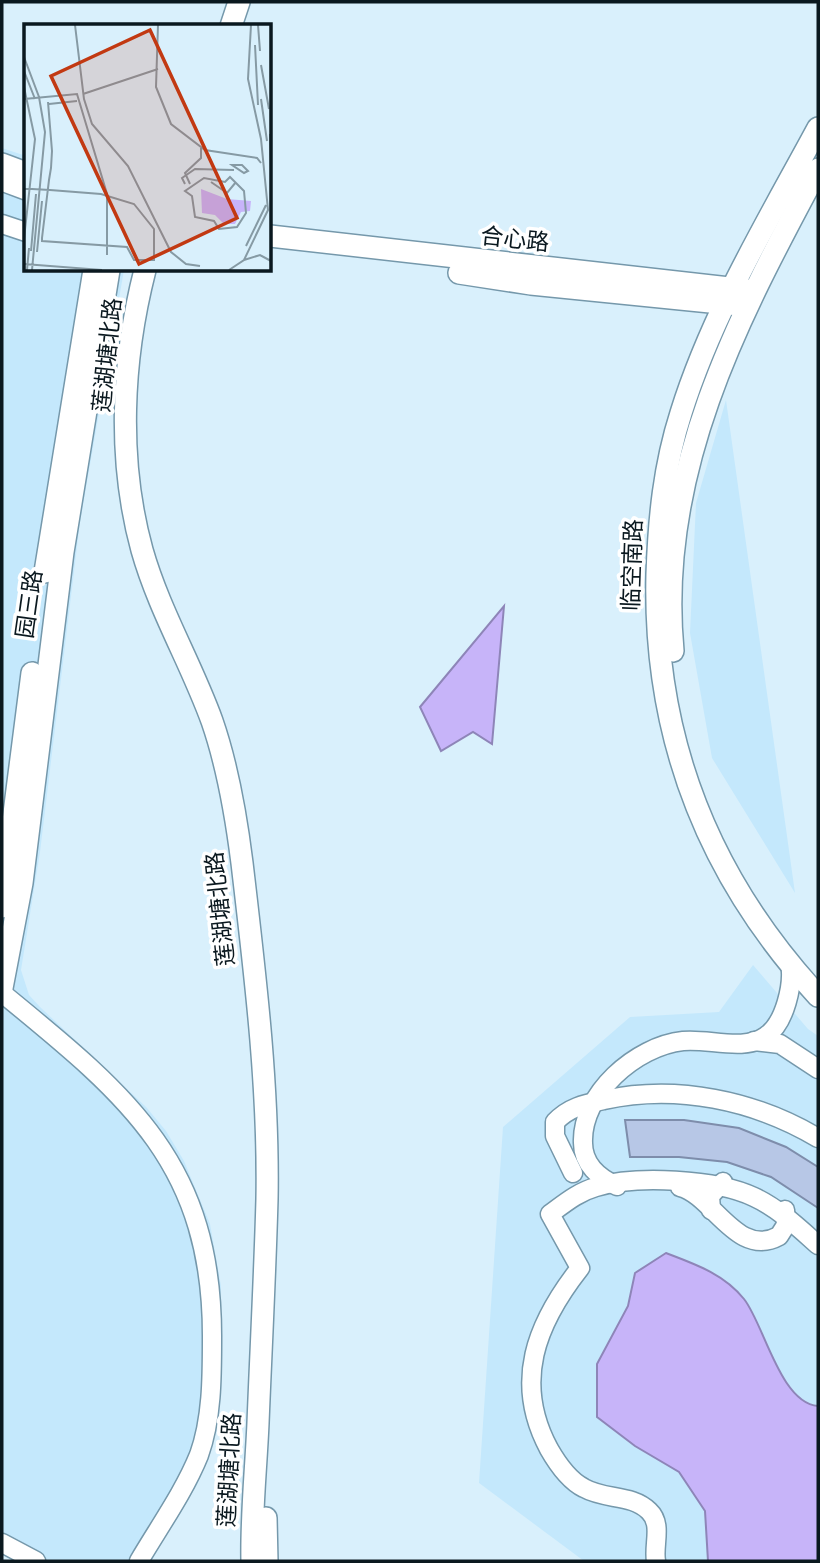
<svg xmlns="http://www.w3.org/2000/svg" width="820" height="1563" font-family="'DM Sans','Noto Sans SC',sans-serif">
  <rect width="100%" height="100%" fill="#d9f0fc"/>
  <g fill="#c4e8fc">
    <polygon points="2,148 26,156 26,270 124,270 80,522 40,852 21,970 29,995 40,1007 146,1107 166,1131 184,1161 210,1224 221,1286 218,1420 209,1456 197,1485 150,1561 21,1561 2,1551"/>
    <polygon points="726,400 765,679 795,893 712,758 690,633 696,503"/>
    <polygon points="753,965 808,1029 818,1036 818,1561 584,1561 479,1483 503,1127 630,1017 719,1012"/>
  </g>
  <g fill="#c7b4f9" stroke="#8e85b8" stroke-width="2">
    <polygon points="504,606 492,744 473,732 441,751 420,707"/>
    <path d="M666,1253C695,1264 724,1274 744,1299C764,1324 780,1403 818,1406V1561H708L705,1511L679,1472L635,1446L597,1417V1364L628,1306L635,1273Z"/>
  </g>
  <polygon fill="#b7c7e6" stroke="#7e8dab" stroke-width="2" points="625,1120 684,1120 739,1128 786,1147 818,1167 818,1208 771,1177 727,1162 679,1157 630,1157"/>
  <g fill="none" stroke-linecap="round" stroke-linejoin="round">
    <g stroke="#7598ab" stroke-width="21">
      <g id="minor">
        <polyline points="2,224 26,232"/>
        <path d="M2,993C128,1096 213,1164 212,1339C212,1377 212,1419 199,1455C184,1492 159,1527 139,1561"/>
        <polyline points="754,1041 780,1044 818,1069"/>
        <path d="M573,1173L555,1136V1122C569,1107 585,1104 604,1100C676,1084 754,1100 818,1138"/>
        <path d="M617,1186C599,1178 583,1164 583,1143C581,1094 636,1046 683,1041C708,1038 744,1052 766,1036C785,1023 794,984 790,963"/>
        <path d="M680,1187C713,1195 737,1259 779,1236L786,1225L785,1210"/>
        <polyline points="711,1210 710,1196 723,1182"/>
        <polyline points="2,1543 36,1561"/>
        <path d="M656,1561C653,1545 663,1524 649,1511C632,1494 605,1500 584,1488C570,1481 557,1463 549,1449C513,1382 536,1324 580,1268L550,1214C565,1203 578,1192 596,1187C636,1175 716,1179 754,1197C778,1208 799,1228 818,1245"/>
      </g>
    </g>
    <g stroke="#7598ab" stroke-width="24">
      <g id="major">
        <polyline points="231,26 239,2"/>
        <path d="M818,128C769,219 712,313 681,413C664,466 659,518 657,574C653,737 708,877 818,996"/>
        <polyline points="2,164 26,173"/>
        <polyline points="2,180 26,189"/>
        <polyline points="270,236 747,290"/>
        <path d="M145,270C122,360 117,459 142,550C159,610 191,663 212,721C228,767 236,815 242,863C255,974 269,1087 267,1199C265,1273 261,1348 258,1423C256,1469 251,1515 252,1561"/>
        <polyline points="459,273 531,284 740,305"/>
        <polyline points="45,572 94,270"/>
        <path d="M673,651C656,473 737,320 818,169"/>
        <polyline points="2,907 32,673"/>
        <polyline points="2,988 22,883 63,552 109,270"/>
        <polyline points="266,1518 267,1561"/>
      </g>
    </g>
    <use href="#minor" stroke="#fff" stroke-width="18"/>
    <use href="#major" stroke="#fff" stroke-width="21"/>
  </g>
  <g text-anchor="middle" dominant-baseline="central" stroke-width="7" stroke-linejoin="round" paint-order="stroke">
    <g font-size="23" fill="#0a181f" stroke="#fff">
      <text transform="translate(515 239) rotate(6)">合心路</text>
      <text transform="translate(107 355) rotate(-84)">莲湖塘北路</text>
      <text transform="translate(632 565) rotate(-88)">临空南路</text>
      <text transform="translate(29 604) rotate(-82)">园三路</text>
      <text transform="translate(220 909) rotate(-96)">莲湖塘北路</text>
      <text transform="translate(229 1470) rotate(-87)">莲湖塘北路</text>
    </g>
  </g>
  <g transform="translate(24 24)">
    <rect width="247" height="247" fill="#d9f0fc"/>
    <path d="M177,165L203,175L227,177L226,187L217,188L211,200H200L191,191L178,189Z" fill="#c7b4f9"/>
    <path fill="none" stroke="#869aa4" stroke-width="2" d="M51,1L60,75L68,100L104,142L147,228L162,240L176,242M134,1L132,63L147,100L181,126L233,134L237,139M234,1L236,27M231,21L234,81M0,33L15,73L21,108L8,246M237,41L245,85M0,47L11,75M0,63L11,115L0,215M59,70L134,45M0,75L53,70L83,170V231M237,75L243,117M25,80L53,77M246,110L247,143M208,141H218L224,147L220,149ZM206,153L220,167L222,189L213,203L195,205L190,197L171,193L168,172L161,167L180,154L201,158ZM187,158L203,169L212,158M161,160L158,154L171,145L210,146M166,160L161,149L177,134V124M0,165H8L26,166L77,170L110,180L130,205V236H110L103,223L18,217V214L22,181L25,156L27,144L28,127L24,78M222,222L242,181M7,227L12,170M13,228L18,177M220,236L236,231L247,237M0,240L78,246M3,246L5,224M205,246L220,236L244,186L237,115L224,55L227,1"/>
    <path fill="#c23912" fill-opacity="0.15" stroke="#c23912" stroke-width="3.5" d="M126,6L213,194L115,240L27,52Z"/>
    <rect width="247" height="247" fill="none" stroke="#0a181f" stroke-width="3.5"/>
  </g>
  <rect width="820" height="1563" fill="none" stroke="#0a181f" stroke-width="7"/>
</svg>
